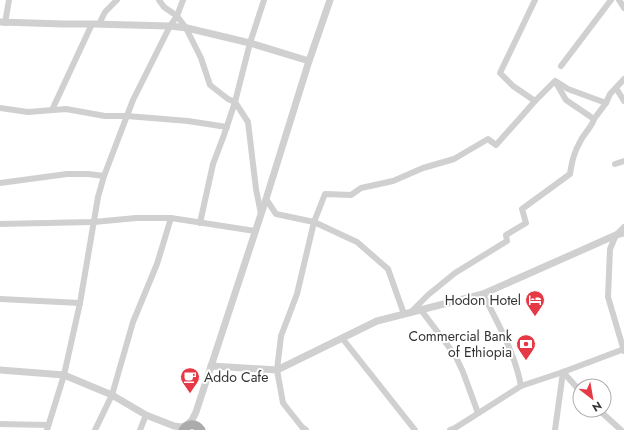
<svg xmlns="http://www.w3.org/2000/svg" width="624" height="430" font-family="Jost,sans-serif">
  <rect width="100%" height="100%" fill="#fff"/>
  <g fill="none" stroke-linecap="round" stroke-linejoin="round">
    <g stroke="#d0d0d0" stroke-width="6">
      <polyline points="159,0 164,7 177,16 186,28 201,58 210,85 228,99 235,102 224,135 213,164 200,223"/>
      <polyline points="619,0 624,8"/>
      <polyline points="5,23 9,0"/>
      <polyline points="99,24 105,12 117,0"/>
      <polyline points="561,66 611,0"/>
      <polyline points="557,82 568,89 606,103 610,94 624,79"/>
      <polyline points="616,88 624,101"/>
      <polyline points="0,108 28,112 66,109 105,116 127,116 188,121 227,127"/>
      <polyline points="52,110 92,24"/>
      <polyline points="594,119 606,103"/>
      <polyline points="615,164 624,161"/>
      <polyline points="0,183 67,174 88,174 104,176"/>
      <polyline points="266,199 276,214 314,222 325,194 351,195 361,188 393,181 423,168 454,159 488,139 496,145 521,117 535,101 513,86 500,73 535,0"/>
      <polyline points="261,214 256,189 248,122 235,102 250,43 264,0"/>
      <polyline points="0,224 94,222 136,218 171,218 255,231"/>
      <polyline points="624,227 616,235 610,249 608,297 624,351"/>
      <path d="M483,294C498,324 515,353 521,386"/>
      <polyline points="0,299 80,303"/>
      <polyline points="421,310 455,355 463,372 478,413"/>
      <path d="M410,313L428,295L455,273L507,241L506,235L526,223L522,209L570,174C572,161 574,152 581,140C584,134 593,125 594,119L566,100L555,81L535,101"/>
      <polyline points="342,338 415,430"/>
      <polyline points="563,372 580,391"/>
      <polyline points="599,410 621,430"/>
      <polyline points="0,424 48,425"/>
      <polyline points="47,430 64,375 80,303 98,197 104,176 133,100 170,26 177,16 183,0"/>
      <polyline points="95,430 112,395 133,322 157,264 171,218"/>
      <polyline points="140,430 146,415"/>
      <polyline points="306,430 302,427 283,403 277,370 281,336 297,294 314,222 357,242 388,269 404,314"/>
      <polyline points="450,430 455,428 521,386 563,372 624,349"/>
      <polyline points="555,430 563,372"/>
    </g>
    <g stroke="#d0d0d0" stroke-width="7">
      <polyline points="0,22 63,24 92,24 170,26 187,28 250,43 309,61"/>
      <polyline points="211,366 277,370 377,321 483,294 616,235 624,233"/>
      <polyline points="0,370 64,375 112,395 146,415 174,426 181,427 187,425 192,420 196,412 266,199 309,61 330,0"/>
    </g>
    <path stroke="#ababab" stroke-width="9" d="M183,430C188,423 196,423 201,430"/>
  </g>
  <defs>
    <g id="hotel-pin" transform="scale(1)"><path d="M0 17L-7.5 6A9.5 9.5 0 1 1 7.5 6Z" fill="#e63946" stroke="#fff"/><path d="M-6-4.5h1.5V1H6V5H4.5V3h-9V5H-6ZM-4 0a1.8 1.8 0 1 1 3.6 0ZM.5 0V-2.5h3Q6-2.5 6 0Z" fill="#fff"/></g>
    <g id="bank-pin" transform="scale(1)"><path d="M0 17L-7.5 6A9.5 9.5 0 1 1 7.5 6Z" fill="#e63946" stroke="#fff"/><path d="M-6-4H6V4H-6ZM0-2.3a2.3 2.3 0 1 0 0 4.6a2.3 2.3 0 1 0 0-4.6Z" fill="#fff"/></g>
    <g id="cafe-pin" transform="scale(1)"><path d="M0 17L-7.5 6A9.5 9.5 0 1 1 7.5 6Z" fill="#e63946" stroke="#fff"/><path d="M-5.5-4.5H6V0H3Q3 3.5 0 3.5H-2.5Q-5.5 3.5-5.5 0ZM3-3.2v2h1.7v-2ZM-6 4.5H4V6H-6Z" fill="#fff"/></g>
  </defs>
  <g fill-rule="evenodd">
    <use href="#hotel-pin" x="535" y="300"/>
    <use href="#bank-pin" x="526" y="344"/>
    <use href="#cafe-pin" x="190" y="377"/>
  </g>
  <g text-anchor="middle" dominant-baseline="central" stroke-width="4" stroke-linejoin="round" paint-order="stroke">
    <g font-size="14" fill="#333" stroke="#fff" text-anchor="end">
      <text x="521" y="300">Hodon Hotel</text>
      <text x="512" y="336">Commercial Bank<tspan x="512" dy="16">of Ethiopia</tspan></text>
      <text x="204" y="377" text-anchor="start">Addo Cafe</text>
    </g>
  </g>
  <g transform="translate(592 398) rotate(149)"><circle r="19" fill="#ffffff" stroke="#adadad"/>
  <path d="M0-3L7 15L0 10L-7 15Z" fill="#e63946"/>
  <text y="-6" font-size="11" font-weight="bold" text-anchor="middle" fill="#333333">N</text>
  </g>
</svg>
